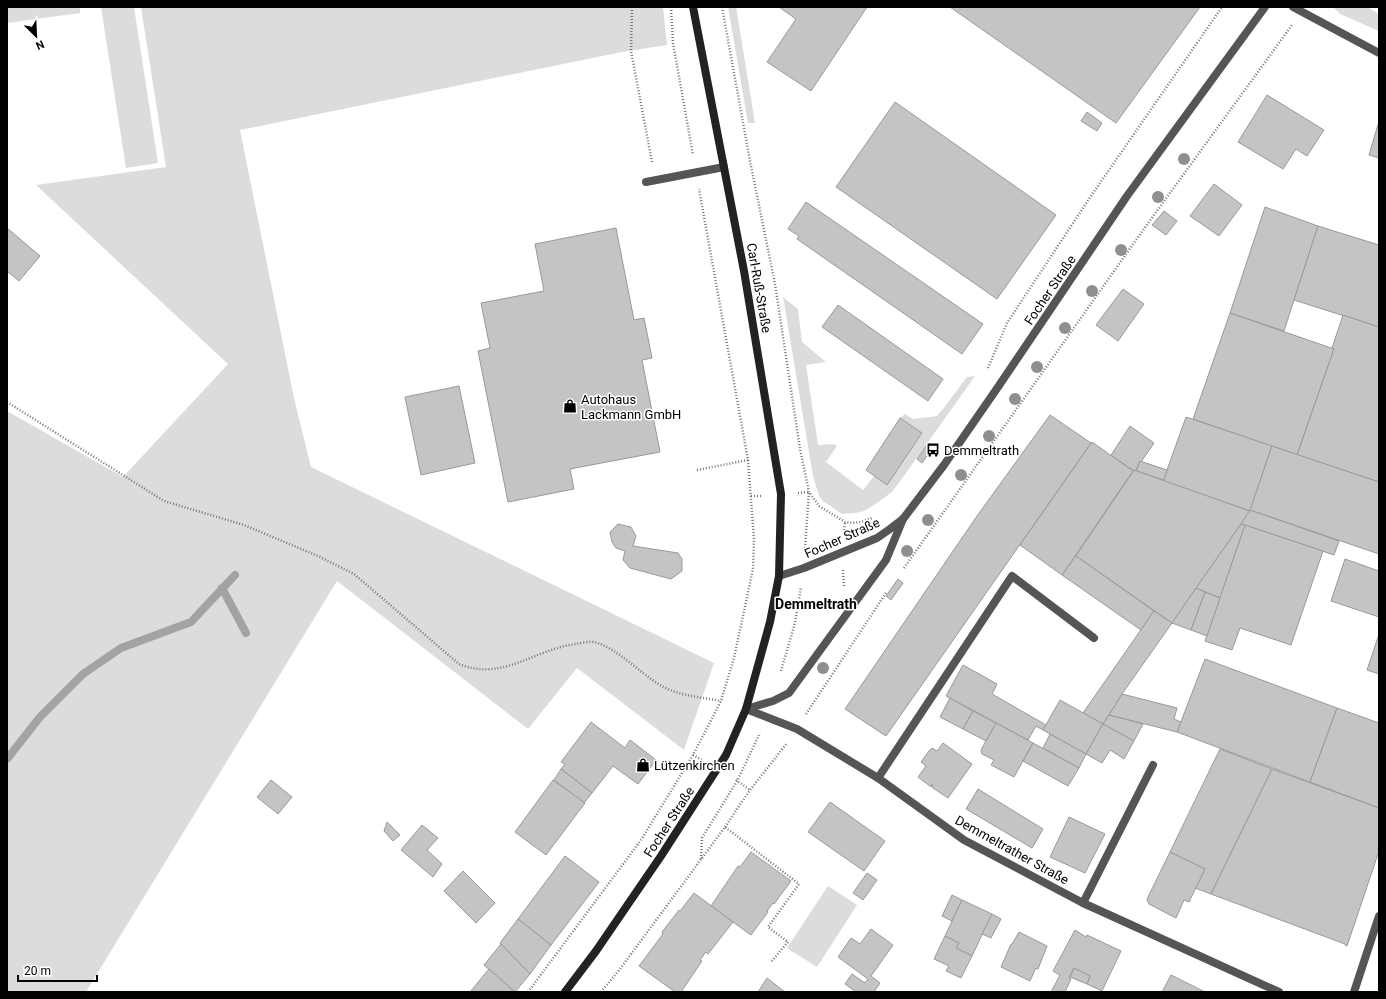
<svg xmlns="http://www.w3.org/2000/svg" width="1386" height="999" font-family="Roboto,sans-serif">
  <rect width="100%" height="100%" fill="#fff"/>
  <g fill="#dcdcdc">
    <polygon points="7,7 80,7 80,13 7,23"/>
    <polygon points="101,7 134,7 158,163 126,168"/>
    <polygon points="141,7 663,7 667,45 622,52 240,130 294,398 311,467 714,663 684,750 577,668 528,729 337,581 86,992 7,992 7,411 123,477 228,364 36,185 166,167"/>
    <polygon points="728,7 736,7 755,123 748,123"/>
    <polygon points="1333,7 1367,7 1379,14 1379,31 1340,14"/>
    <polygon points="783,297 798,309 802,342 826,362 806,365 818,445 834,444 837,446 826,462 863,490 874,476 887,484 922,434 900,418 905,414 913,419 937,416 943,409 967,377 975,376 906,473 892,492 877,503 864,511 856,513 842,514 823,501 819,496 813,476"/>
    <polygon points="828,886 857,905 817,967 787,948"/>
  </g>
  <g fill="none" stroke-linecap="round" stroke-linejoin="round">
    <g stroke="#a3a3a3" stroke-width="8">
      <polyline points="222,588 246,633"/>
      <polyline points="7,759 40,717 83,674 121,648 191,622 235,575"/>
    </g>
  </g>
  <g fill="#c4c4c4" stroke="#999">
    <polygon points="779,7 867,7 811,91 767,62 796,19"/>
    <polygon points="950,7 1200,7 1116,123"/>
    <polygon points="1267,95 1324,130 1307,156 1296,149 1283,169 1238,142"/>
    <polygon points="895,102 1056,215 997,299 836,187"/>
    <polygon points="1087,112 1102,123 1097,131 1081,121"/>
    <polygon points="1379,121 1379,158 1369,155"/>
    <polygon points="1214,184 1242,205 1219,236 1190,216"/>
    <polygon points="806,202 983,324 962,354 797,239 799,236 788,229"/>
    <polygon points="1265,207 1318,226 1284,331 1230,313"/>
    <polygon points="1164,211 1177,221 1166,235 1152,225"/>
    <polygon points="1318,226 1379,245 1379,327 1294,300"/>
    <polygon points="7,228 40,256 19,281 7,271"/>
    <polygon points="616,228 634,320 644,318 652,358 642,360 660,452 570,469 574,489 508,502 478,351 490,348 481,303 544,291 535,244"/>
    <polygon points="1123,289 1144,304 1118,341 1096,325"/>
    <polygon points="838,305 943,379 928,401 822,327"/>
    <polygon points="1230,313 1334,349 1297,455 1193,419"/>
    <polygon points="1343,315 1379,327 1379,482 1297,455 1334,349 1332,348"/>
    <polygon points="459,386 475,463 421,475 405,397"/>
    <polygon points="1050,415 1091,443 886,736 845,709 977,516"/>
    <polygon points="1186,417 1272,446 1250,511 1163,481"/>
    <polygon points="900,418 922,433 887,485 866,470"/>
    <polygon points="1130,426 1154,443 1141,462 1140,461 1136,471 1128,467 1111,455"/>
    <polygon points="1092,442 1133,471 1062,575 1020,545"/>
    <polygon points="926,446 931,450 922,463 917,459"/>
    <polygon points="1272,446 1379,482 1379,554 1250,510"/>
    <polygon points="1140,461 1167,470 1164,480 1136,471"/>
    <polygon points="1134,470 1250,511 1172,623 1076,556"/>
    <polygon points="1250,510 1339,541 1334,555 1241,524"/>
    <polygon points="618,524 631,527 636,536 633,546 678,553 682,559 682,571 671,579 630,568 623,560 625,551 616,548 612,542 610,532"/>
    <polygon points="1241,524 1245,525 1220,598 1196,588"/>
    <polygon points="1245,525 1323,551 1291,645 1240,628 1232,650 1205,641"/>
    <polygon points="1076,556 1154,611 1141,630 1062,575"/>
    <polygon points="1345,559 1379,571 1379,617 1331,601"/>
    <polygon points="898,579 903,583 891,600 886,596"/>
    <polygon points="1196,588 1205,592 1191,630 1172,623"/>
    <polygon points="1205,592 1220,598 1207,636 1191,630"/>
    <polygon points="1154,611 1172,623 1122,694 1109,715 1103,724 1083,713"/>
    <polygon points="1379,634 1379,674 1367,670"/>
    <polygon points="1205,659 1337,708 1310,782 1177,732"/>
    <polygon points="963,665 997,684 992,694 1046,725 1043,730 1036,726 1028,740 946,696"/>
    <polygon points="1122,694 1177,708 1174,719 1181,722 1177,732 1109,715"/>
    <polygon points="950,698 973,711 963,729 940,717"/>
    <polygon points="1060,700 1103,724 1086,754 1043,730"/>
    <polygon points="1337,708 1379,723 1379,808 1310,782"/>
    <polygon points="973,711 996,723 986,741 963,729"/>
    <polygon points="1109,715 1143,724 1134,741 1103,724"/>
    <polygon points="591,722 625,748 630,740 656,760 638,784 613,766 592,793 561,769 565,764 561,762"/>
    <polygon points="996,723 1033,743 1014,777 991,765 994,760 982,754 981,750"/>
    <polygon points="1103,724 1134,741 1124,759 1110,750 1102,763 1086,754"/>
    <polygon points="1050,734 1086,754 1079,768 1043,748"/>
    <polygon points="943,743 972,764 948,798 933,788 932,784 931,787 918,777 926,766 921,762 929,751 932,748 937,751"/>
    <polygon points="1033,743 1079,768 1068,786 1023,761"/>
    <polygon points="1220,749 1272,769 1211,894 1195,888 1205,869 1170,852"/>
    <polygon points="561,769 592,793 584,803 554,780"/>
    <polygon points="1272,769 1379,808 1379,851 1347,946 1345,945 1345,944 1211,894"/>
    <polygon points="271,780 292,797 278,814 257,797"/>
    <polygon points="553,780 585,803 546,855 515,832"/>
    <polygon points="978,789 1043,829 1032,848 966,809"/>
    <polygon points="830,802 885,841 864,871 808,832"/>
    <polygon points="1069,817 1105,834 1085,873 1050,857"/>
    <polygon points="387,822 400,835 393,841 384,831"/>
    <polygon points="422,825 438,838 427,850 442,864 433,877 401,850"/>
    <polygon points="751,852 791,881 774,904 773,903 767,911 768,912 751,935 711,906 738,866 740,867"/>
    <polygon points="1170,852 1205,869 1189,902 1184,900 1176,918 1149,904 1147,899"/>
    <polygon points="565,856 599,882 551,945 518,919"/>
    <polygon points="463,871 495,903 476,923 444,891"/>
    <polygon points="867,873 877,880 863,900 853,893"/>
    <polygon points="694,893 733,922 708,954 706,952 700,960 702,961 681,992 675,992 639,966 663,934 662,932 679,910 680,911"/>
    <polygon points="952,895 962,900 952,921 942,916"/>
    <polygon points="962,900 992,914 972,956 956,948 959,943 945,936"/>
    <polygon points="992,914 1001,919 991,938 982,934"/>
    <polygon points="518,919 551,945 530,974 500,943"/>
    <polygon points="871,929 893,945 871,976 880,983 874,992 856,992 845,984 852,974 865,983 868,979 838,957 851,938 860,944"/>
    <polygon points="1075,930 1086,937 1087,935 1121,951 1102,991 1087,984 1090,976 1074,968 1069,978 1071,979 1065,992 1051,992 1060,975 1053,971"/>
    <polygon points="1019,932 1047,946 1038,969 1036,968 1030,981 1001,967 1011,944 1012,944"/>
    <polygon points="945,936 959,943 956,948 972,956 961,978 946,971 949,966 934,959"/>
    <polygon points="501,944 530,974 515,992 484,965"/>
    <polygon points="1074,968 1090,976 1087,984 1070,977"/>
    <polygon points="489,969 515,992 470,992"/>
    <polygon points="1171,975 1205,992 1162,992"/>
    <polygon points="767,978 785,992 758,992"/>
  </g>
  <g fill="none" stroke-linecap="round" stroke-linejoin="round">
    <g stroke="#777" stroke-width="2.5" stroke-dasharray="1 2" stroke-linecap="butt">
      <polyline points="632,7 631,51 652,162"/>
      <polyline points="671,7 673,43 693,155"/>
      <polyline points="722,7 750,161 775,284 800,449 809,492 819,506 845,522 853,523 861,522 872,518"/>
      <polyline points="988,368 1007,323 1091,196 1222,7"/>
      <path d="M7,402L164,501L244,525L318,556L354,574L459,664C503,682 534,649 576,644C581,643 589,641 594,642C616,647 640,673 660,685C678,696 701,697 721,701"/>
      <polyline points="697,470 748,460"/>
      <polyline points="798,493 809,492 805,548"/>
      <polyline points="751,496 763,496"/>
      <polyline points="844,533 845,522"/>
      <polyline points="904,568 1141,233 1292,25"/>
      <polyline points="843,570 844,587"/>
      <polyline points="781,671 795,623 801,587"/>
      <polyline points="806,714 886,593"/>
      <polyline points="693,755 702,760"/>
      <polyline points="736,780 750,790"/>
      <polyline points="725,827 750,790 787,743"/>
      <polyline points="701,859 702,838 737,781 760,733"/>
      <polyline points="528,992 641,840 693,755 721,701 734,658 753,569 754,539 748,460 699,189"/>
      <polyline points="601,992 620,969 725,827 799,884 768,927 788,942 771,962"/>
    </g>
    <g stroke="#555" stroke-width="8">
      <polyline points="646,182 724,167"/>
      <polyline points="746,709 773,701 789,693 886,560 903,519"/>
      <polyline points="878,778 1012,576 1094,638"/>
      <polyline points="1083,903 1153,765"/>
    </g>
    <g stroke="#555" stroke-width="8">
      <polyline points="1293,7 1379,53"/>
      <polyline points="779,576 804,568 877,538 890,529 903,519 944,465 998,387 1127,196 1265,7"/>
      <polyline points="746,709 797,729 878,778 964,840 1083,903 1279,992"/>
      <polyline points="1354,992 1379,916"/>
    </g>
    <polyline stroke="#222" stroke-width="8" points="565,992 596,951 661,856 726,755 746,709 770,622 779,576 781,494 744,271 693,7"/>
  </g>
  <g fill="#8f8f8f">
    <circle cx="1184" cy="159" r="6"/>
    <circle cx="1158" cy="197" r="6"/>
    <circle cx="1121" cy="250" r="6"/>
    <circle cx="1092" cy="291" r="6"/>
    <circle cx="1065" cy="328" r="6"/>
    <circle cx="1037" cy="367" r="6"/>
    <circle cx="1015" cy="399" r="6"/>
    <circle cx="989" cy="436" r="6"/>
    <circle cx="961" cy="475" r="6"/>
    <circle cx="928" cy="520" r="6"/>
    <circle cx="907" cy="551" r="6"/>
    <circle cx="823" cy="668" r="6"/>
  </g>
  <defs>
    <g id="shop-bare" transform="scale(1.08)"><path d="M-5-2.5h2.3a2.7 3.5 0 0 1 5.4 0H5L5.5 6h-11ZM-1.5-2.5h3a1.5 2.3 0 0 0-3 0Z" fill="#000" stroke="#fff" stroke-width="2.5" paint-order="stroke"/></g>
    <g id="bus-bare" transform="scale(1.08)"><path d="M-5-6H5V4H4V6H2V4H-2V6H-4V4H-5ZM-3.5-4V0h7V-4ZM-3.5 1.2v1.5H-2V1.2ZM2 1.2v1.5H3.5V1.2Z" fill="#000" stroke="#fff" stroke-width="2.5" paint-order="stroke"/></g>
  </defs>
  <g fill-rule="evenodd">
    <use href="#shop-bare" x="570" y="406"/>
    <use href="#bus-bare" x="933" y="450"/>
    <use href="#shop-bare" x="643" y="765"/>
  </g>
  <g text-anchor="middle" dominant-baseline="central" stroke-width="3" stroke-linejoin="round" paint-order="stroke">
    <g font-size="13" fill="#000" stroke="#fff">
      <text transform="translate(759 288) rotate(80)">Carl-Ruß-Straße</text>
      <text transform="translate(1050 290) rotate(-56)">Focher Straße</text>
      <text transform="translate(842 538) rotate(-24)">Focher Straße</text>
      <text transform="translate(669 822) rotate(-57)">Focher Straße</text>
      <text transform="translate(1012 850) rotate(29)">Demmeltrather Straße</text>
    </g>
    <g font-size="13" fill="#000" stroke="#fff" text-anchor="start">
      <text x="581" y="399">Autohaus<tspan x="581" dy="15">Lackmann GmbH</tspan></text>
      <text x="944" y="450">Demmeltrath</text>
      <text x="654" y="765">Lützenkirchen</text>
    </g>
    <g font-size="14" font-weight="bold" fill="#000" stroke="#fff">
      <text x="816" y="604">Demmeltrath</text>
    </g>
  </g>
  <rect width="1386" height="999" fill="none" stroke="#000000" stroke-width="16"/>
  <g transform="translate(36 36) rotate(156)" stroke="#ffffff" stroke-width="3" paint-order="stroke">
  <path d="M0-3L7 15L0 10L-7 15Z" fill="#000000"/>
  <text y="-6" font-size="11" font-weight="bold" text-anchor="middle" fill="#000000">N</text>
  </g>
  <path d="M18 975v6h79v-6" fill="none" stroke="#000000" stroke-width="2"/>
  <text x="24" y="975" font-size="12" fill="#000000" stroke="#ffffff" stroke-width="3" paint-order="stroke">20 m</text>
</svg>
